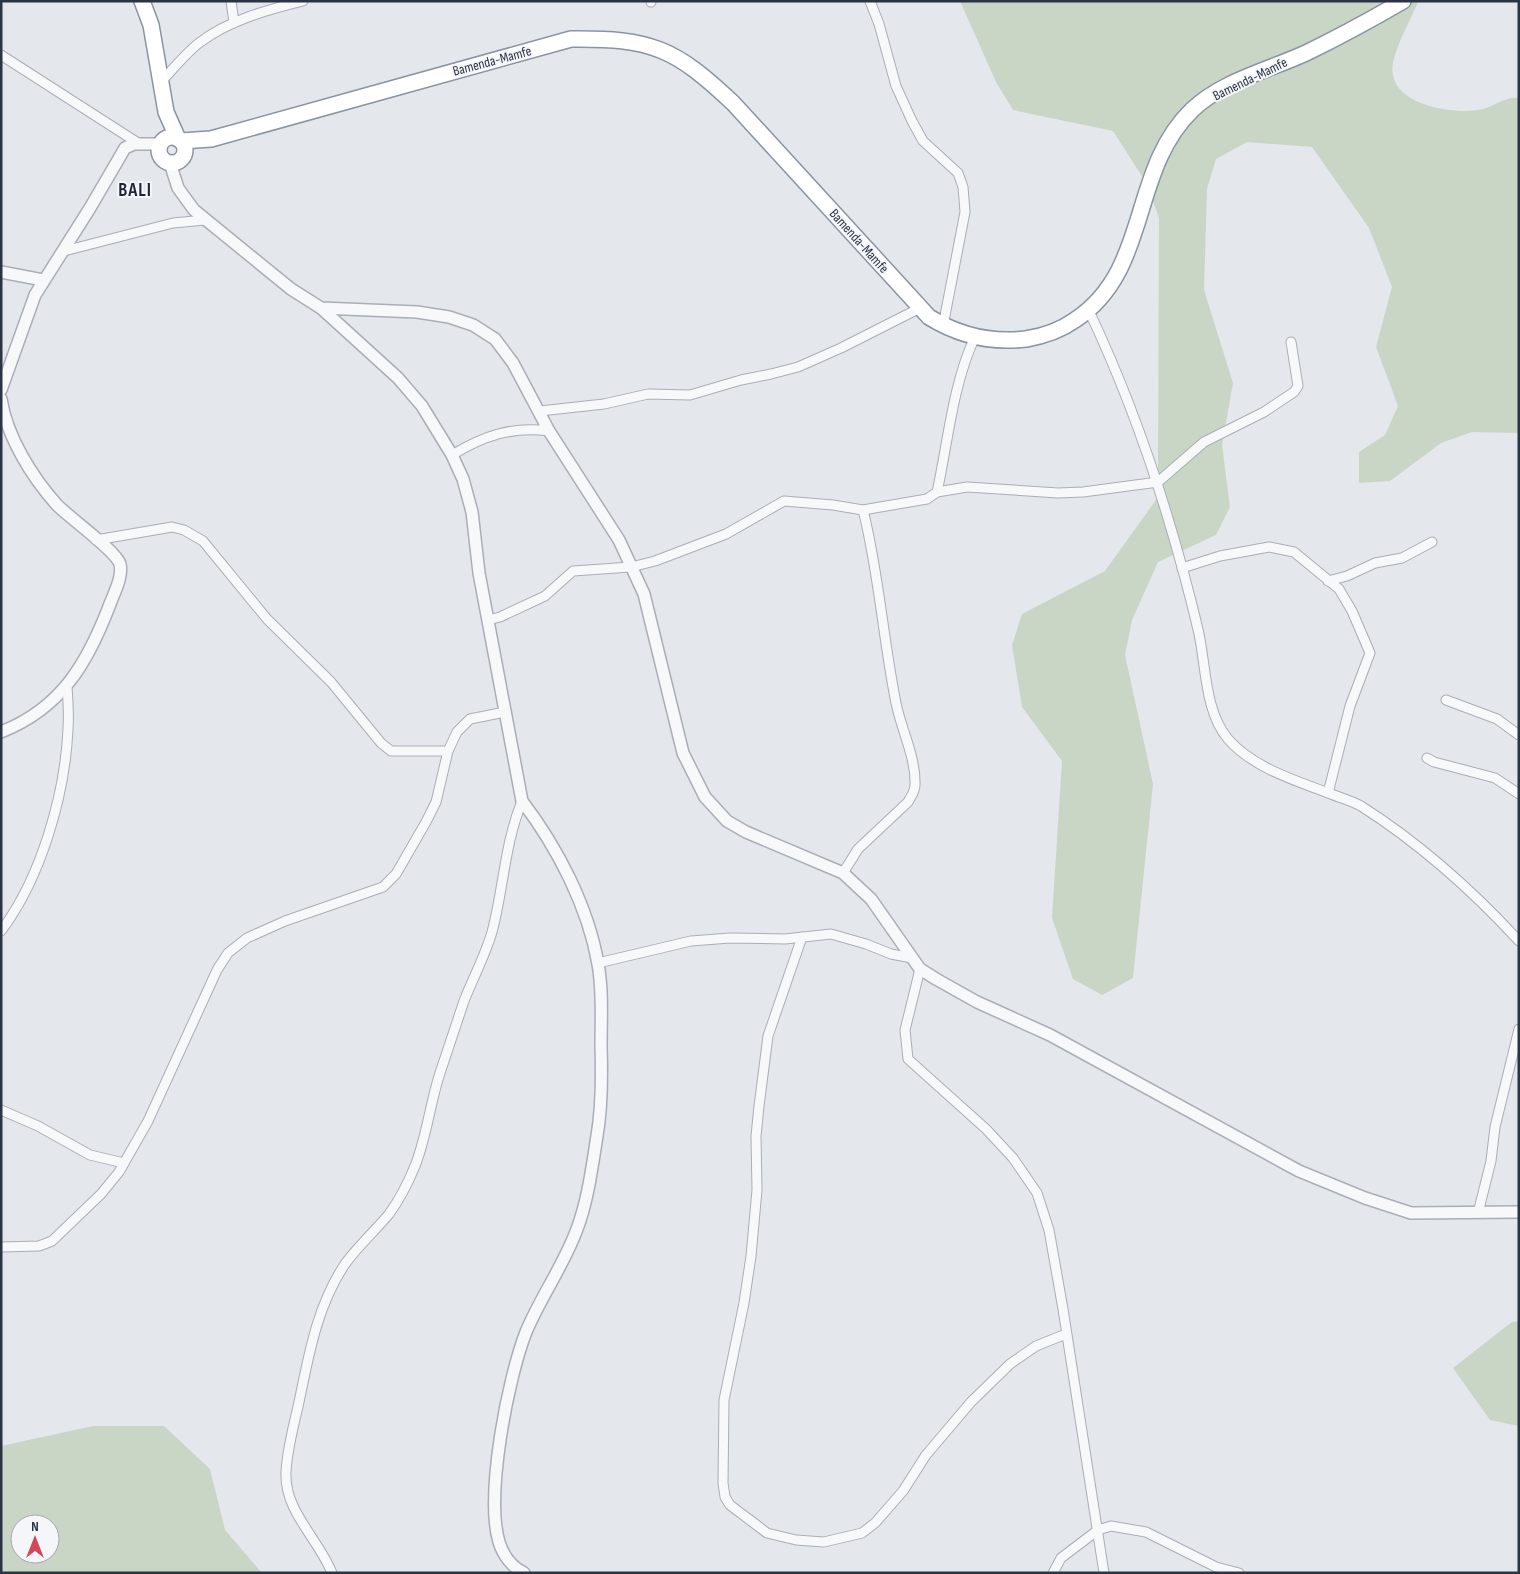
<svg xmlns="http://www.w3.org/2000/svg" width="1520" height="1574" font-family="'Sofia Sans Condensed',sans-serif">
  <rect width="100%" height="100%" fill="#e4e7ec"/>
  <g fill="#c9d6c5" fill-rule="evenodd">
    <path d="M960,1H1417L1418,2C1411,19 1396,46 1393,63C1385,105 1454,116 1483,109C1495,106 1505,96 1519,98V433L1472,432L1441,443L1390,481L1359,483V452L1385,435L1398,406L1376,347L1392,287L1369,228L1312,147L1247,142L1216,159L1207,189L1204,290L1233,383L1222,445L1230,507L1216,535L1158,562L1132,620L1125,655L1153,784L1133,978L1102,995L1073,979L1052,918L1062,761L1022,707L1012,645L1022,614L1105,571L1161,493L1158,482L1159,218L1147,184L1113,131L1013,110L996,82Z"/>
    <polygon points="1519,1321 1519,1426 1490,1420 1453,1368 1512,1322"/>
    <path d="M93,1426H164L210,1469L225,1530L262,1573H1V1446ZM20,1524H50V1554H20Z"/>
  </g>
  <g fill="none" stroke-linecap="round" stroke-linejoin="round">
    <g stroke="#a9aeb7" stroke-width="11">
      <g id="minor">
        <polyline points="231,1 234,23"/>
        <polyline points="651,1 651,2"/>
        <polyline points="870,1 879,24 896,86 912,121 923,141 958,173 963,187 965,212 943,326"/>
        <polyline points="1,55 138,143"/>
        <path d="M161,82C173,69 185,54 199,43C229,20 267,10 303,1"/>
        <polyline points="64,251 173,223 205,220"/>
        <path d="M1089,311C1128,393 1158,479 1182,567C1188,589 1194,612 1199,634C1206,667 1205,712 1228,739C1253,768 1297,781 1331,794C1341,798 1352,801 1361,806C1419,843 1472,890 1519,941"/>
        <polyline points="540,411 604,404 648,394 690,395 741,380 771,374 798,367 841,348 920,308"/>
        <path d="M452,455C483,436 512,426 549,431"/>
        <polyline points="937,492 967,487 1058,493 1083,492 1158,482 1204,442 1264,412 1294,392 1298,386 1291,342"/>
        <polyline points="96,540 172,527 184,530 203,541 267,619 331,682 381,743 391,751 448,751"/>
        <polyline points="1182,568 1220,556 1269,547 1294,552 1339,589 1352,611 1370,653 1350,706 1328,793"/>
        <polyline points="1328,581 1347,576 1375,563 1402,558 1432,542"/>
        <path d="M488,620L500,617L545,596L573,571L631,567L655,561L726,534L784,501L833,505L863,510L927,499L937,492C948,442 953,383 975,337"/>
        <polyline points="1446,700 1497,719 1519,735"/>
        <polyline points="1427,758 1434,762 1495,778 1519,794"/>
        <path d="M843,873L858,849L908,802C911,796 915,792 915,785C916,757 901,729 896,703C883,639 879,573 863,510"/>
        <path d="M1,931C41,878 65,795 68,729C69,715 68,700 67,687"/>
        <polyline points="802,937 768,1036 759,1106 756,1136 757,1190 751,1256 744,1303 724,1400 723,1483 725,1497 730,1505 767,1533 796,1540 824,1542 862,1533 875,1523 903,1491 926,1455 971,1402 1010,1364 1036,1346 1066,1334"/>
        <polyline points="598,963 691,941 730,938 785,939 831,934 866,944 891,954 912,958"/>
        <polyline points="920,969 905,1030 908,1059 986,1129 1013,1158 1037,1193 1049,1230 1063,1309 1104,1573"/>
        <polyline points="1,1110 38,1126 90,1155 124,1163"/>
        <polyline points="1478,1213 1491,1161 1495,1127 1519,1029"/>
        <polyline points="1,1247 39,1246 52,1241 101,1194 119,1172 148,1121 217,970 228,953 247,938 285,921 383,887 396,874 426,822 436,802 448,751 457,732 470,719 505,712"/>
        <path d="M332,1573C318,1538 284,1511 286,1472C287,1449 294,1425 299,1402C309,1354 317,1306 345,1264C358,1246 375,1231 389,1214C400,1199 408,1183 415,1166C427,1136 430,1103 440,1073C448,1049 456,1025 464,1001C473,978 485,956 492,932C504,887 504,846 522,801"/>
        <polyline points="1053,1573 1061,1558 1098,1530 1111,1526 1146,1532 1216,1567 1239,1573"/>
      </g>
    </g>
    <g stroke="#a9aeb7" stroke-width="14">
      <g id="tertiary">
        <polyline points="170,163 178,188 194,210 291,289 321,308 417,312 449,317 473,325 495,339 513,363 549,431 619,540 644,594 683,753 705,797 727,821 746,832 843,873 871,899 920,969 936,979 977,1002 1050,1035 1299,1171 1365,1198 1411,1213 1519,1212"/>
        <polyline points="1,272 43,280"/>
        <path d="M321,308L398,378L422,406L452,455L463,479L472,512L479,573L522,801C557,847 588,906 598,964C603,991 601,1019 601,1046C602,1076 602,1107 597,1136C592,1167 588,1200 577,1229C564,1265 541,1296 526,1332C508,1378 485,1495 499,1542C503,1555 512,1567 524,1573"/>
        <polyline points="1,390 35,295 90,208 125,148 134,144 160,144"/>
        <path d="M1,399C7,437 32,477 57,505C70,518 116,551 120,564C123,577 114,593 110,604C88,662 62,708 1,732"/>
      </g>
    </g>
    <g stroke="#8b94a3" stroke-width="18">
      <g id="trunk">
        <polyline points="142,1 151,25 166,112 178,139"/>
        <circle cx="172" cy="150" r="13"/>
        <path d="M181,141L211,139L571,39C651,38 675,48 733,103L929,317C958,335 992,343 1026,339C1044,336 1061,330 1075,320C1151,270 1129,171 1192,110C1222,81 1269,70 1306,53C1339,37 1372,19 1403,1"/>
      </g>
    </g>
    <use href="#minor" stroke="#f7f8fa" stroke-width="9"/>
    <use href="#tertiary" stroke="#f7f8fa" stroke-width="11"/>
    <use href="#trunk" stroke="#fff" stroke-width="15"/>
  </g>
  <g text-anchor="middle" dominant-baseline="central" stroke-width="4" stroke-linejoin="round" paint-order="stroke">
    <g font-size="14" fill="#2b3445" stroke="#f4f6f9">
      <text transform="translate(492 61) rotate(-15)">Bamenda-Mamfe</text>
      <text transform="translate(1250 79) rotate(-26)">Bamenda-Mamfe</text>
      <text transform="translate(859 241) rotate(48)">Bamenda-Mamfe</text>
    </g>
    <g font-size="19" font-weight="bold" letter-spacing="1" fill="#1d2536" stroke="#f4f6f9">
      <text x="135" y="190">BALI</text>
    </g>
  </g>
  <rect width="1520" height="1574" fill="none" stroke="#2b3445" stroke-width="5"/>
  <g transform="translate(35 1539)"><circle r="24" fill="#f4f6f9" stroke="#a4a8b1"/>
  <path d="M0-4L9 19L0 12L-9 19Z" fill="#d1495b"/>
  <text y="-8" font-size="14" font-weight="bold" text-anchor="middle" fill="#2b3445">N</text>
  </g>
</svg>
